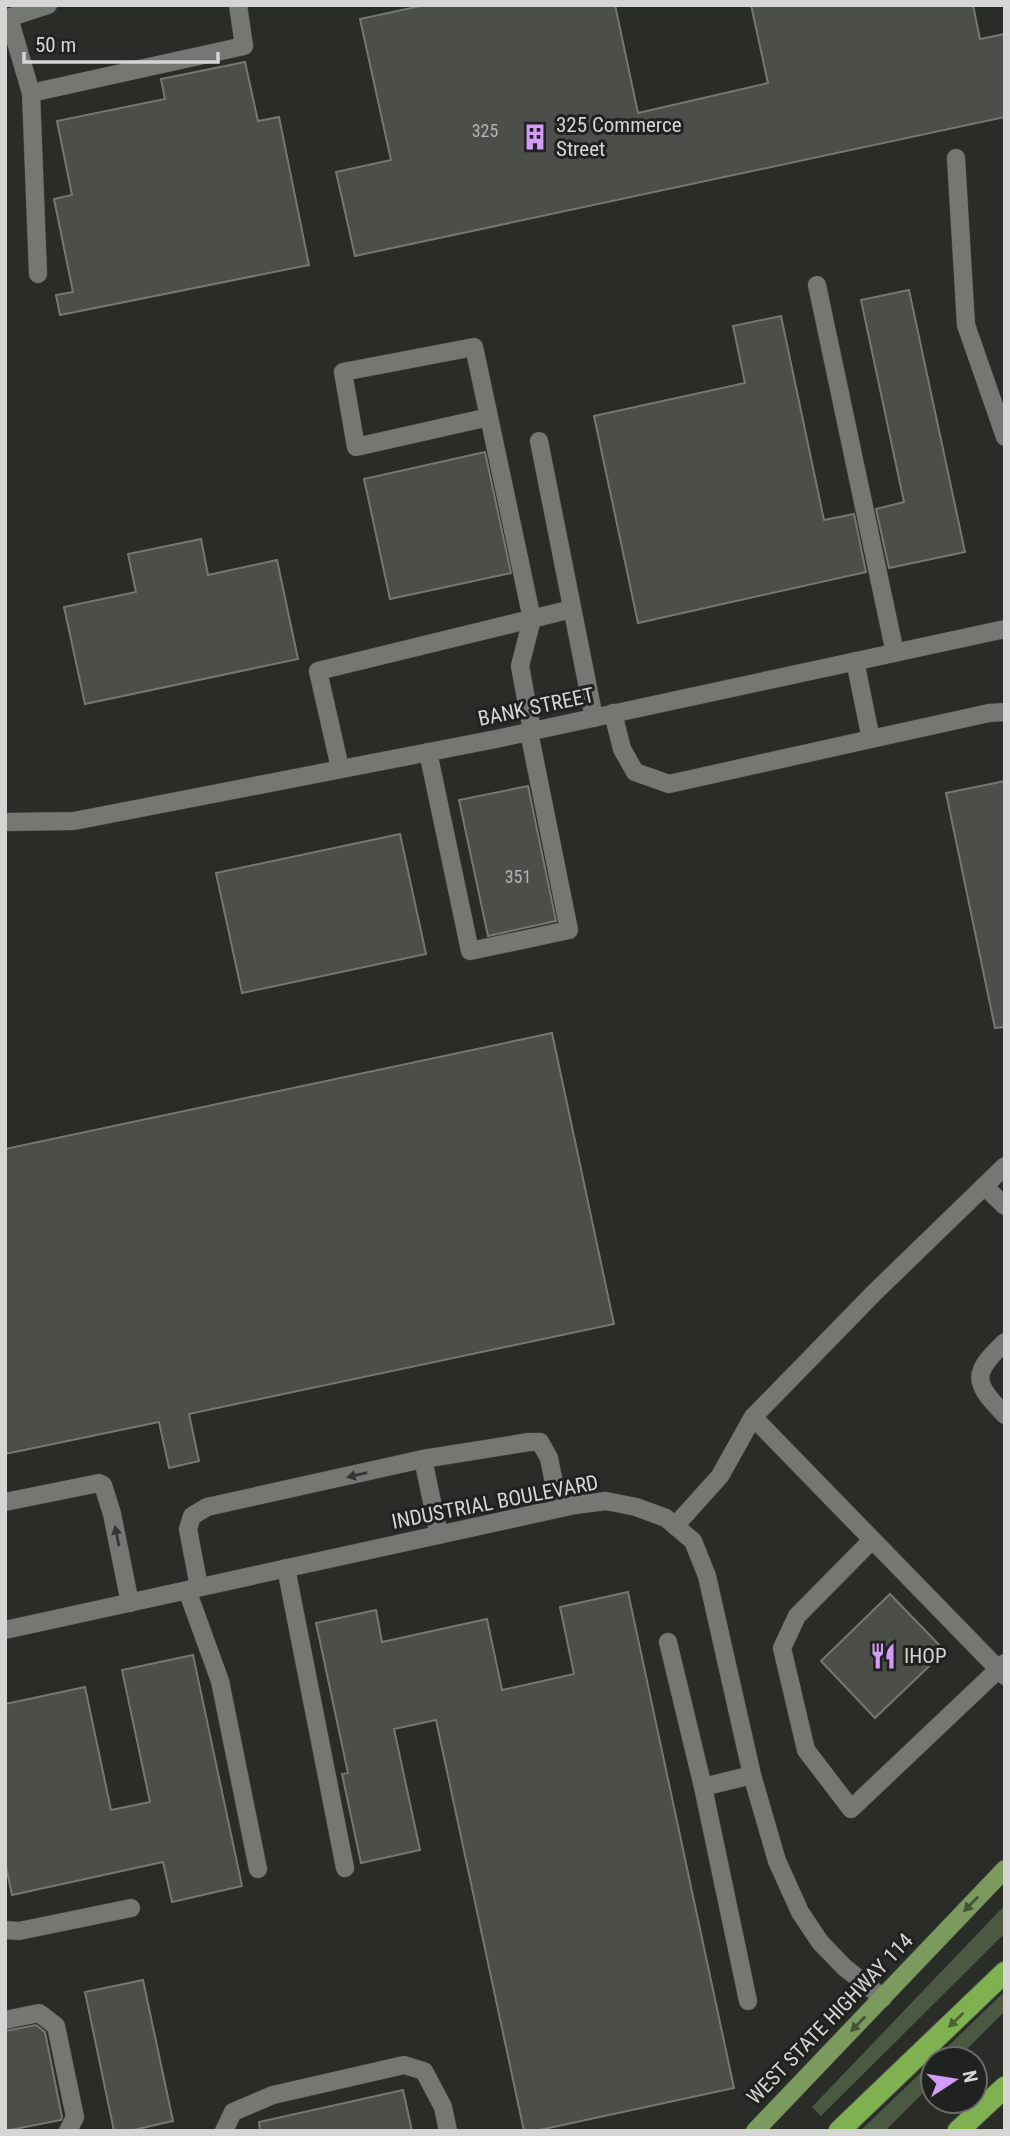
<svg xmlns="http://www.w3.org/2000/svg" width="1010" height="2136" font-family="'Roboto Condensed',sans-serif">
  <rect width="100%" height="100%" fill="#2a2c28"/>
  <g fill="#4c5942">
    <polygon points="1005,1905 1005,1933 821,2116 812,2107"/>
    <polygon points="1005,1991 1005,2011 957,2059 935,2059"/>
    <polygon points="933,2061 933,2083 885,2131 860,2131"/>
  </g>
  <g fill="#4b4e49" stroke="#747772" stroke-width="2">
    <polygon points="425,5 615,5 638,113 768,83 751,5 973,5 980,39 1005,34 1005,117 355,256 336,172 391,160 360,19"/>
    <polygon points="245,62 258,121 279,117 309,265 60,315 56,295 73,292 54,199 72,195 57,121 165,99 161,79"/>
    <polygon points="909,290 965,552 889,568 876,509 904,502 861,300"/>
    <polygon points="781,316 824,520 854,514 866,572 638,623 594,416 745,383 733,326"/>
    <polygon points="485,452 511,573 390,599 364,479"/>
    <polygon points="201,539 208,575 277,560 298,659 85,704 64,607 136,592 128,554"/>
    <polygon points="1005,781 1005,1027 995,1028 946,793"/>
    <polygon points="528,786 556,921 488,936 459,800"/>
    <polygon points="400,834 426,954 242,993 216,873"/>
    <polygon points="552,1033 614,1324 189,1414 199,1461 169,1468 159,1422 5,1454 5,1149"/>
    <polygon points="628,1592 734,2088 535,2131 524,2131 436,1720 394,1729 420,1850 361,1863 342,1774 348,1773 316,1623 376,1610 382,1642 487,1619 502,1690 574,1674 560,1607"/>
    <polygon points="890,1594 945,1651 875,1718 821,1661"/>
    <polygon points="193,1655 242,1886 172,1902 163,1862 12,1895 5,1862 5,1704 85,1687 111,1810 150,1802 122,1670"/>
    <polygon points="143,1980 173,2121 129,2131 114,2131 85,1992"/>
    <polygon points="36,2025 45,2032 62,2117 61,2120 5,2131 5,2031"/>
    <polygon points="403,2090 412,2131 260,2131 259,2122"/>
  </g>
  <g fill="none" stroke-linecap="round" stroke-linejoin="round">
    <g stroke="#454744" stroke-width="19">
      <g id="minor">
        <polyline points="9,18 31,93 244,46 238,5"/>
        <polyline points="5,19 48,5"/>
        <polyline points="31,93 38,274"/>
        <polyline points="956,158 966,325 1005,437"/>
        <polyline points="817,285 895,653"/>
        <polyline points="489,417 474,347 343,372 356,447 489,417 532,619 520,666 532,731"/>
        <polyline points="539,441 594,718"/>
        <polyline points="855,661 871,739 989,713 1005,712"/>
        <polyline points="613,713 622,749 635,772 669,784 871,739"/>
        <polyline points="428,752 470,951 569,930 529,732"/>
        <polyline points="340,768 318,671 572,609"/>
        <polyline points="5,822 74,821 496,739 1005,629"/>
        <polyline points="984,1186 1005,1206"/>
        <path d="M1005,1342C971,1374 973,1382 1005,1415"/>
        <polyline points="753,1417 1005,1676"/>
        <polyline points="423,1459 439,1535"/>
        <polyline points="5,1502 99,1483 103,1485 112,1514 130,1603"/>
        <polyline points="675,1526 720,1476 753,1417 875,1292 1005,1166"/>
        <polyline points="872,1540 797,1616 782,1648 806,1750 851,1809 1005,1663"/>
        <polyline points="286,1568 345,1868"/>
        <polyline points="199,1587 188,1529 192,1516 207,1507 423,1459 529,1442 540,1442 549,1458 559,1508"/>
        <polyline points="187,1590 220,1681 258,1869"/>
        <polyline points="5,1630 575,1505 606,1501 636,1507 666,1518 693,1541 707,1576 752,1775 777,1861 800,1912 820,1942 844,1967 883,1998"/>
        <polyline points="668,1642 703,1787 752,1775"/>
        <polyline points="703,1787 748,2001"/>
        <polyline points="5,1930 19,1931 131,1908"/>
        <polyline points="5,2020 39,2013 56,2026 75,2117 68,2131"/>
        <polyline points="224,2131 233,2112 273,2095 404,2065 424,2071 443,2107 448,2131"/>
      </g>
    </g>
    <g stroke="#454744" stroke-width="19">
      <polyline id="major" points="755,2131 1005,1869"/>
    </g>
    <g stroke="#454744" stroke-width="23">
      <g id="highway">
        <polyline points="839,2131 1005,1972"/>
        <polyline points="958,2131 1005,2087"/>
      </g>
    </g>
    <use href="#minor" stroke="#747772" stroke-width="18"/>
    <use href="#major" stroke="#7b9a5e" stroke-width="18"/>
    <use href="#highway" stroke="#80b150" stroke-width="21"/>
  </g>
  <defs><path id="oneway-solid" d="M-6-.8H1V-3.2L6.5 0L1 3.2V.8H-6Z" transform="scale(1.75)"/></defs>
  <g fill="#353734">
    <use href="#oneway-solid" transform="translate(357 1475) rotate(167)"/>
    <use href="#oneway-solid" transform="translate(117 1536) rotate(-101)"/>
  </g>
  <g fill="#445238">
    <use href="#oneway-solid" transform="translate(971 1904) rotate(134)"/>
    <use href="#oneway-solid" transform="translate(858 2024) rotate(134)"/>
  </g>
  <use fill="#4b6235" href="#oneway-solid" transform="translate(956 2020) rotate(136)"/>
  <defs>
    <g id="building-bare" transform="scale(2.1)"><path d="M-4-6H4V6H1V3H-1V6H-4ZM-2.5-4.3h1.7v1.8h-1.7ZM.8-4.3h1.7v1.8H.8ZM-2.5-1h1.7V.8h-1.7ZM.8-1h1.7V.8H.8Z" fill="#d59bfa" stroke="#20221f" stroke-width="2.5" paint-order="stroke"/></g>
    <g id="restaurant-bare" transform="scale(2.1)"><path d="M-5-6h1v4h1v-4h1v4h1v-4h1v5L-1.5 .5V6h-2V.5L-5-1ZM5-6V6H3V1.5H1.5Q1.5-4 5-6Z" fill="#d59bfa" stroke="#20221f" stroke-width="2.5" paint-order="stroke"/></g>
  </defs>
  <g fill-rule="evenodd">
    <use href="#building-bare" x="535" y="137"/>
    <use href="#restaurant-bare" x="883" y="1656"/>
  </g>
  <g text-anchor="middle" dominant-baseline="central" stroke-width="6" stroke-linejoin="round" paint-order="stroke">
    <g font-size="18" fill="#b2b4b1">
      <text x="485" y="130">325</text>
      <text x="518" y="876">351</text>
    </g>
    <g font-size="21" fill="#d5d6d4" stroke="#20221f" text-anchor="start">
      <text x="556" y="125">325 Commerce<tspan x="556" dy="24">Street</tspan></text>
      <text x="904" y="1656">IHOP</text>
    </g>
    <g font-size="21" fill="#d5d6d4" stroke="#20221f">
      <text transform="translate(536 707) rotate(-12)">BANK STREET</text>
      <text transform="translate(495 1502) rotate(-11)">INDUSTRIAL BOULEVARD</text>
      <text transform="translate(830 2019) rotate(-46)">WEST STATE HIGHWAY 114</text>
    </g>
  </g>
  <rect width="1010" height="2136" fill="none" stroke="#d5d6d4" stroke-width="14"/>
  <g transform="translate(954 2080) rotate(78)"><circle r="33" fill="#20221f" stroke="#686a67" stroke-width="2"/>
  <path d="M0-5L12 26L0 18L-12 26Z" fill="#d59bfa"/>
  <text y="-10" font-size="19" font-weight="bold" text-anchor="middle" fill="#d5d6d4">N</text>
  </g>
  <path d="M24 52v10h194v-10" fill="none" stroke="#d5d6d4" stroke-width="3.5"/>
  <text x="35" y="52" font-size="21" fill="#d5d6d4" stroke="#20221f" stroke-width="5" paint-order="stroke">50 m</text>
</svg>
